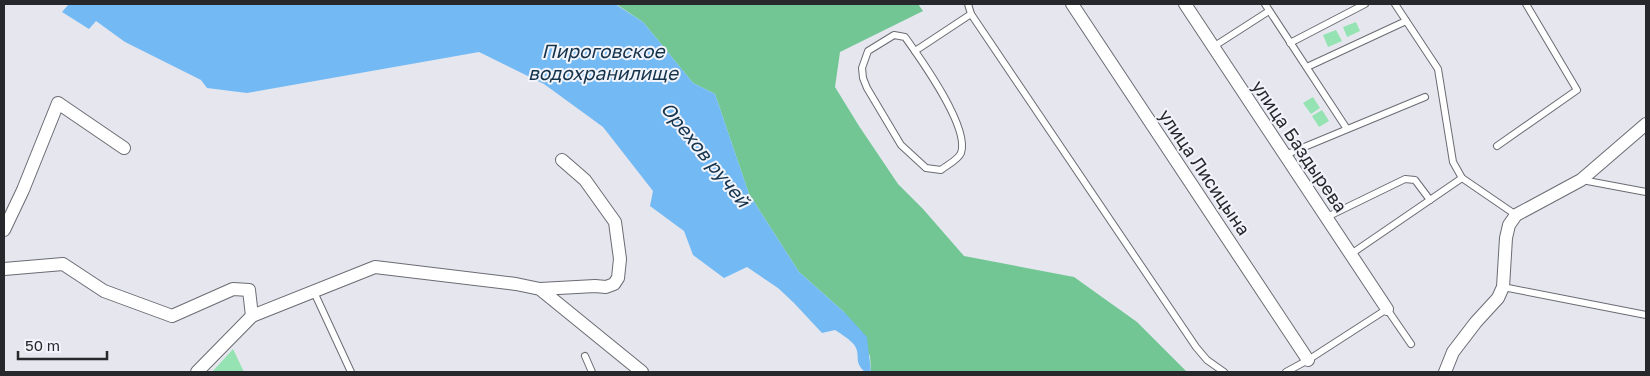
<svg xmlns="http://www.w3.org/2000/svg" width="1650" height="376" font-family="'Golos Text',sans-serif">
  <rect width="100%" height="100%" fill="#e5e6ee"/>
  <g fill="#95e3b3">
    <polygon points="1356,22 1360,31 1347,37 1343,27"/>
    <polygon points="1336,30 1342,41 1328,47 1323,35"/>
    <polygon points="1313,97 1320,108 1311,114 1303,103"/>
    <polygon points="1322,110 1329,121 1319,127 1312,116"/>
    <polygon points="233,349 244,372 212,372"/>
  </g>
  <polygon fill="#71c694" points="616,4 918,4 923,11 840,52 835,87 859,126 898,184 923,209 964,256 1074,277 1137,322 1187,372 871,372 870,356 844,312 799,272 749,194 715,94 693,83 643,22"/>
  <path fill="#73baf5" d="M69,4H615L643,22L693,83L715,94L749,194L799,272L844,312L867,337L871,372H865C853,361 861,357 855,346C851,340 841,334 835,330L822,333L794,303L778,288L747,267L724,278L693,255L684,231L650,206L653,191L603,127L544,84L479,52L247,93L207,88L201,80L125,42L96,21L89,29L62,12Z"/>
  <g fill="none" stroke-linecap="round" stroke-linejoin="round">
    <g stroke="#6b6c73" stroke-width="8">
      <g id="lane">
        <polyline points="968,4 971,14 1196,347 1207,360 1224,372"/>
        <polyline points="1265,4 1347,129"/>
        <polyline points="1395,4 1438,69 1453,162 1462,178 1516,215"/>
        <path d="M894,35L905,37C920,58 970,127 961,153C958,160 947,165 941,170L926,168L901,145L867,88L863,78L862,68L868,51Z"/>
        <polyline points="1290,43 1365,4"/>
        <polyline points="1213,47 1269,11"/>
        <polyline points="915,51 971,14"/>
        <polyline points="1307,67 1406,21"/>
        <polyline points="1497,146 1577,90 1526,4"/>
        <polyline points="1285,155 1425,97"/>
        <polyline points="1582,180 1646,192"/>
        <polyline points="1327,217 1405,179 1415,180 1430,200"/>
        <polyline points="1351,254 1462,178"/>
        <polyline points="1503,287 1646,315"/>
        <polyline points="314,292 351,372"/>
        <polyline points="585,356 592,372"/>
        <polyline points="1286,372 1308,360 1387,309 1411,344"/>
      </g>
    </g>
    <g stroke="#6b6c73" stroke-width="14">
      <g id="street">
        <polyline points="1072,4 1308,360"/>
        <polyline points="1185,4 1387,309"/>
        <polyline points="4,230 23,190 58,103 124,148"/>
        <polyline points="4,269 63,264 104,291 172,316 233,289 249,290 252,316"/>
        <polyline points="540,289 595,286 606,287 614,284 618,278 620,259 615,222 585,180 562,160"/>
        <polyline points="197,372 252,316 375,267 516,284 540,289 642,372"/>
        <polyline points="1445,372 1453,352 1476,322 1498,298 1503,287 1506,238 1509,225 1516,215 1581,180 1646,124"/>
      </g>
    </g>
    <use href="#lane" stroke="#fff" stroke-width="6"/>
    <use href="#street" stroke="#fff" stroke-width="12"/>
  </g>
  <g text-anchor="middle" dominant-baseline="central" stroke-width="4" stroke-linejoin="round" paint-order="stroke">
    <g font-size="18" fill="#27282b" stroke="#f2f4fc">
      <text transform="translate(1300 146) rotate(56)">улица Баздырева</text>
      <text transform="translate(1205 172) rotate(56)">улица Лисицына</text>
    </g>
    <g font-size="19" font-style="italic" fill="#15334b" stroke="#f2f4fc">
      <text x="603" y="50">Пироговское<tspan x="603" dy="22">водохранилище</tspan></text>
      <text transform="translate(706 154) rotate(51)">Орехов ручей</text>
    </g>
  </g>
  <rect width="1650" height="376" fill="none" stroke="#27282b" stroke-width="10"/>
  <path d="M18 351v8h89v-8" fill="none" stroke="#27282b" stroke-width="2.5"/>
  <text x="25" y="351" font-size="15" fill="#27282b" stroke="#f2f4fc" stroke-width="4" paint-order="stroke">50 m</text>
</svg>
